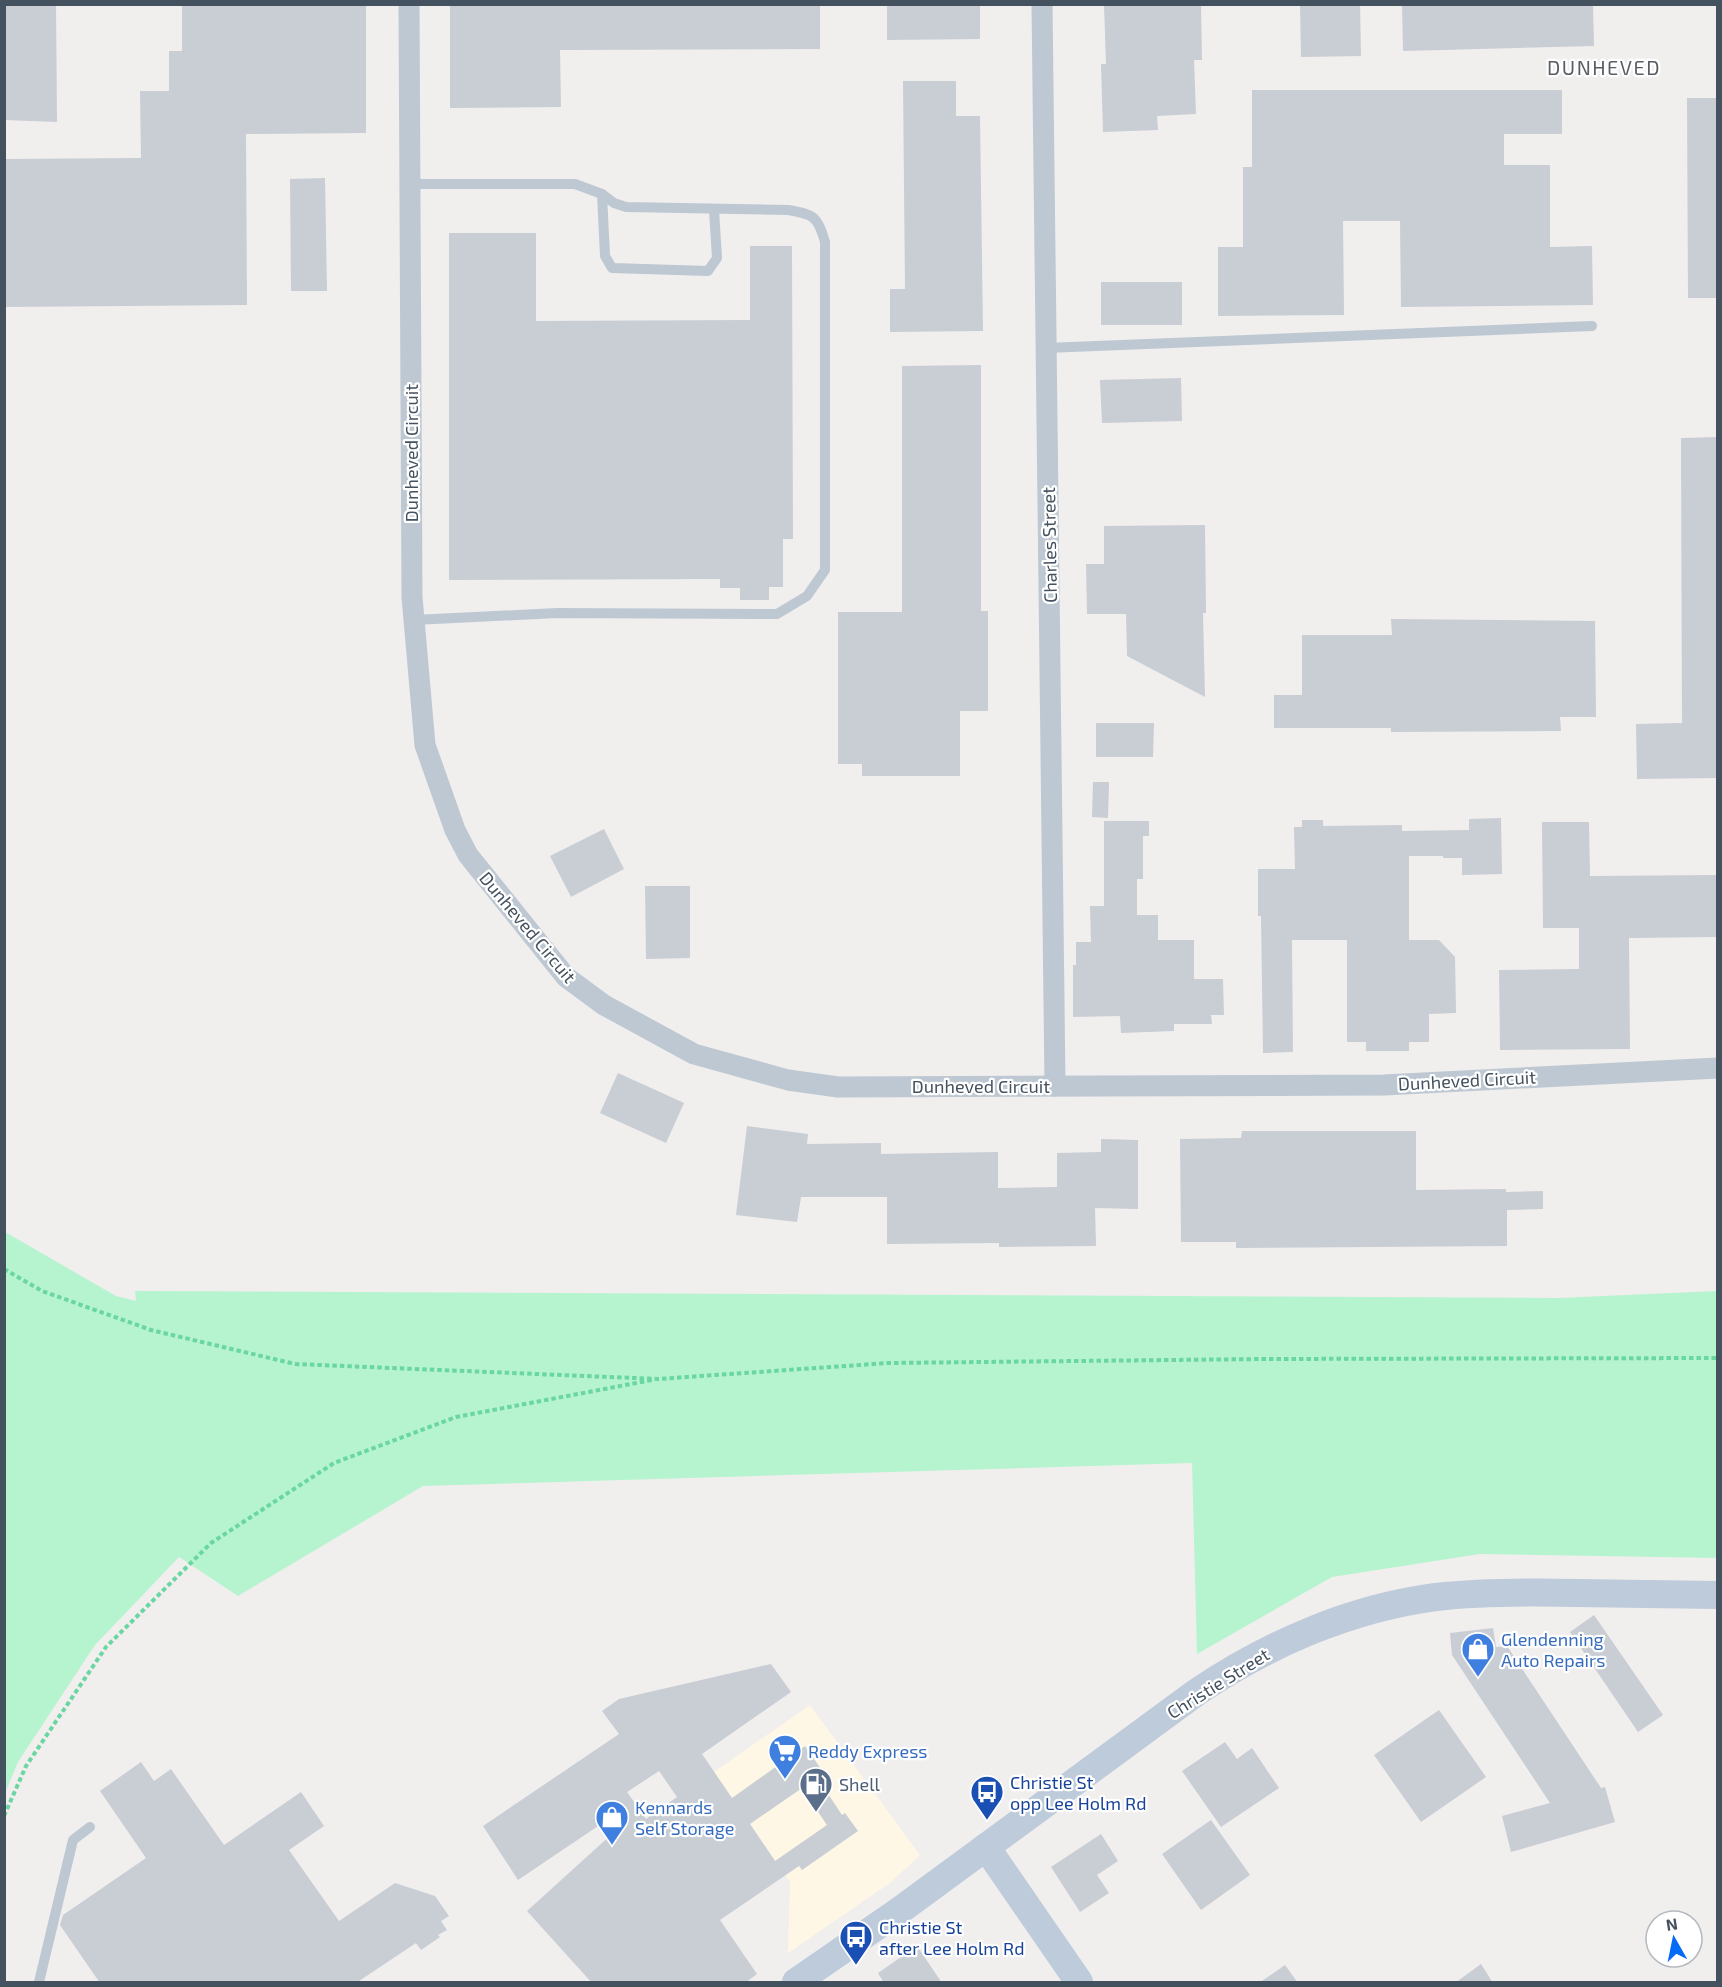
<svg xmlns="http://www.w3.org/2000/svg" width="1722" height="1987" font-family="'Exo 2',sans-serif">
  <rect width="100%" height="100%" fill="#f1eeee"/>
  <polygon fill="#fef7e5" points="810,1705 920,1855 890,1883 788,1953 790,1882 714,1772"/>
  <polygon fill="#b6f4cf" points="5,1232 116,1296 136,1301 135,1291 1558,1298 1717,1291 1717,1558 1480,1554 1332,1577 1197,1654 1192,1463 423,1486 238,1596 179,1557 95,1645 18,1762 5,1793"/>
  <g fill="#c9cdd4" fill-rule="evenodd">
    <polygon points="4,4 56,4 57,122 4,120"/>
    <polygon points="182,4 366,4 366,133 246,134 247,305 4,307 4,159 141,158 140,91 169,91 169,51 182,51"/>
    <polygon points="450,4 820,4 820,49 560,50 561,107 450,108"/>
    <polygon points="980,4 980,39 887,40 887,5"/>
    <polygon points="1104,4 1201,4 1202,60 1194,60 1196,114 1157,116 1158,130 1103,132 1101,64 1106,64"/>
    <polygon points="1300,4 1360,4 1361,56 1301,57"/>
    <polygon points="1402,4 1593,5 1594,46 1403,51"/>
    <polygon points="903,81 956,81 956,116 980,116 983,331 890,332 890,289 905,289"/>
    <polygon points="1252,90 1562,90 1562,134 1504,134 1504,165 1550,165 1550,247 1592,246 1593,305 1401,307 1400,221 1343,221 1344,315 1218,316 1218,247 1243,247 1243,167 1252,167"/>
    <polygon points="1687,98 1718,98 1718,298 1688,298"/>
    <polygon points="325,178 327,291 291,291 290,179"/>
    <polygon points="449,233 536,233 536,321 750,320 750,246 792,246 793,539 783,539 783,587 769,587 769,600 740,600 740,588 720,588 720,579 449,580"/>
    <rect x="1101" y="282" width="81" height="43"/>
    <polygon points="981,365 981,611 988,611 988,711 960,711 960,776 862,776 862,764 838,764 838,612 902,612 902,366"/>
    <polygon points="1181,378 1182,421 1102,423 1100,380"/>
    <polygon points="1718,437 1718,778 1637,779 1636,724 1682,723 1681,438"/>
    <polygon points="1205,525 1206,613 1203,613 1205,697 1127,656 1126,614 1087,614 1086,564 1104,564 1104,526"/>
    <polygon points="1391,619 1595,621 1596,717 1560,717 1561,731 1391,732 1391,728 1274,728 1274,695 1302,695 1302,635 1392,635"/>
    <polygon points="1096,723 1154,723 1153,757 1096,757"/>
    <polygon points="1093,782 1109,782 1108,818 1092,817"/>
    <polygon points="1501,818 1502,874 1462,875 1462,858 1443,858 1443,856 1409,856 1409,940 1439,940 1455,957 1456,1013 1429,1014 1429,1042 1409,1042 1409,1051 1366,1051 1366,1042 1347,1042 1347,940 1292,940 1293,1052 1263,1053 1261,916 1258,916 1258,869 1295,869 1294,827 1302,827 1302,820 1323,820 1323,826 1402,825 1402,831 1469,830 1469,819"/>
    <polygon points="1104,821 1149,821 1149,836 1143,836 1143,879 1137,879 1137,915 1158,915 1158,940 1194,940 1194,979 1223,979 1224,1015 1211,1015 1212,1024 1174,1024 1174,1031 1121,1033 1120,1016 1073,1017 1073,965 1076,965 1076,942 1091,942 1090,906 1104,906"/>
    <polygon points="1542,822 1589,822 1590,876 1718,875 1718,937 1629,938 1630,1049 1500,1050 1499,970 1579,969 1579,928 1543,928"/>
    <polygon points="604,829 624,869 571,897 550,856"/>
    <polygon points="645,886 690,886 690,958 646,959"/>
    <polygon points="618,1073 684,1103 666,1143 600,1113"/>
    <polygon points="747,1126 808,1134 807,1144 881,1143 881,1154 998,1152 998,1188 1057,1187 1057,1153 1101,1152 1101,1139 1138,1140 1138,1209 1095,1208 1096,1246 999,1247 999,1243 887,1244 887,1197 801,1197 797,1222 736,1215"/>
    <polygon points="1242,1131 1416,1131 1416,1190 1506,1189 1506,1192 1543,1191 1543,1209 1507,1210 1507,1246 1236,1248 1236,1242 1181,1242 1180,1139 1241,1138"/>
    <polygon points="1594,1615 1663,1715 1638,1732 1570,1632"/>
    <polygon points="1493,1628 1496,1647 1507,1646 1601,1788 1605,1787 1615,1822 1511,1852 1502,1816 1550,1803 1452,1655 1450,1633"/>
    <path d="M771,1664L791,1692L702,1754L732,1798L805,1746L823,1772L817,1777L842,1815L845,1813L858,1831L802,1870L799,1866L720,1920L757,1974L745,1983H592L527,1911L613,1833L604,1822L518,1880L483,1826L619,1734L602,1711L619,1699ZM659,1771L677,1797L646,1819L627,1792ZM802,1788L827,1825L775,1861L750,1824Z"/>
    <polygon points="1439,1710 1486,1777 1421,1822 1374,1755"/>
    <polygon points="1225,1742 1237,1759 1252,1748 1279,1788 1221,1827 1182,1771"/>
    <polygon points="141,1762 154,1781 171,1769 224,1845 301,1792 324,1826 289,1850 339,1921 395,1883 435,1896 449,1916 441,1921 447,1930 438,1935 440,1937 421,1950 416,1943 356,1983 100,1983 60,1925 63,1915 146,1858 100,1791"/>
    <polygon points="1211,1820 1250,1875 1201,1910 1162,1854"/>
    <polygon points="1101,1834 1118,1861 1097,1875 1109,1893 1080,1912 1051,1867"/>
    <polygon points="917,1946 942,1983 884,1983 878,1973"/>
    <polygon points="1481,1964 1493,1983 1455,1983"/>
    <polygon points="1285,1965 1298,1983 1259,1983"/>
  </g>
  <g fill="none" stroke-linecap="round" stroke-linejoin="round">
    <g stroke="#6ad6a2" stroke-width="4" stroke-dasharray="4.5 3" stroke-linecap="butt">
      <polyline points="4,1269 42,1291 151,1330 295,1364 658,1379 888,1363 1264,1359 1718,1358"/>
      <polyline points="4,1816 26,1766 106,1647 211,1543 334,1463 456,1417 652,1380"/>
    </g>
    <g stroke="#bdc8d2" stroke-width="10">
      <path d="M410,184H575L602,194L614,203L626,207L788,210C813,214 818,216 825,242V570L807,596L777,614L557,613L414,620"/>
      <polyline points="602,194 605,256 612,268 708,271 717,258 714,210"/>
      <polyline points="1046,348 1592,326"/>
      <polyline points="39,1982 73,1840 90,1827"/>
    </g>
    <g stroke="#bdc8d2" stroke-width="21">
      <polyline points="409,4 412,597 425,745 455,830 468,855 566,977 604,1005 694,1054 788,1080 838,1087 1384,1085 1718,1068"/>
      <polyline points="1042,4 1055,1086"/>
    </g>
    <g stroke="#becbda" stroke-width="28">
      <polyline points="986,1847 1079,1982"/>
      <path d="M796,1982L899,1911L1197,1692C1268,1644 1351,1608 1436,1597C1483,1592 1530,1592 1577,1593C1624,1594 1671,1594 1718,1595"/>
    </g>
  </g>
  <defs>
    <g id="shop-pin" transform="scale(1.725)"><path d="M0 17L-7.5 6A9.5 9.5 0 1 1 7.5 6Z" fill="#3f7fe0" stroke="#fff"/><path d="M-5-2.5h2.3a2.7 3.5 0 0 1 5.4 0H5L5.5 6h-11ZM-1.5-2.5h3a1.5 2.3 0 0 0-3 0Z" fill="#fff"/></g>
    <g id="supermarket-pin" transform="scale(1.725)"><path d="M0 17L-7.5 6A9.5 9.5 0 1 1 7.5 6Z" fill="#3f7fe0" stroke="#fff"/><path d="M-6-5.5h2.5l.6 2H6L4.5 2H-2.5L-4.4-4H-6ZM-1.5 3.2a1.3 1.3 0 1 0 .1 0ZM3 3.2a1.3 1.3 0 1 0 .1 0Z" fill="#fff"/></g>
    <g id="fuel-pin" transform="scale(1.725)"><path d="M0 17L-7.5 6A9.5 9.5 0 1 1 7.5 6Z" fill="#5c6f8a" stroke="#fff"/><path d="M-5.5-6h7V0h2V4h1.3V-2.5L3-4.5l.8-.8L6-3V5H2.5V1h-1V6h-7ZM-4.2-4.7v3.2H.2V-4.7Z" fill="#fff"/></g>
    <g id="bus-pin" transform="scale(1.725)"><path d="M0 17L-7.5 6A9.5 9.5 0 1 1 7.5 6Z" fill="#1a4fb4" stroke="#fff"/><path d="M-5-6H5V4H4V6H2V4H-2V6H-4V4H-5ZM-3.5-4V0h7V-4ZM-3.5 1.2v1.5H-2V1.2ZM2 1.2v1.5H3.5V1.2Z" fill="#fff"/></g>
  </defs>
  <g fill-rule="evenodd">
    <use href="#shop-pin" x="1478" y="1649"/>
    <use href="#supermarket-pin" x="785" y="1751"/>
    <use href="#fuel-pin" x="816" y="1784"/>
    <use href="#bus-pin" x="987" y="1792"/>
    <use href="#shop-pin" x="612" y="1817"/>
    <use href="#bus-pin" x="856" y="1937"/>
  </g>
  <g text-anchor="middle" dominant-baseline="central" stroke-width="4.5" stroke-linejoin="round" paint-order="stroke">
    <g font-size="18" fill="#44515e" stroke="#fff">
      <text transform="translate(411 453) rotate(-90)">Dunheved Circuit</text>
      <text transform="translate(1049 545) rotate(-91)">Charles Street</text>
      <text transform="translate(528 927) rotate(50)">Dunheved Circuit</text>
      <text transform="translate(1467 1080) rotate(-3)">Dunheved Circuit</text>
      <text x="981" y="1086">Dunheved Circuit</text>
      <text transform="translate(1218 1683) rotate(-32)">Christie Street</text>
    </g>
    <g font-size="18" fill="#366cbe" stroke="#fff" text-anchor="start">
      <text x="1501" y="1639">Glendenning<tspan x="1501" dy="21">Auto Repairs</tspan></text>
      <text x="808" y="1751">Reddy Express</text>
      <text x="635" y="1807">Kennards<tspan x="635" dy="21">Self Storage</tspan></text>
    </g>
    <g font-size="18" fill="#164399" stroke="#fff" text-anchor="start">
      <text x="1010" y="1782">Christie St<tspan x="1010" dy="21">opp Lee Holm Rd</tspan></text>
      <text x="879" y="1927">Christie St<tspan x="879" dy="21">after Lee Holm Rd</tspan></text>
    </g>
    <g font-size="18" fill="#4e5e75" stroke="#fff" text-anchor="start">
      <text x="839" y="1784">Shell</text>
    </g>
    <g font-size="20" letter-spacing="1.5" fill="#5a5e64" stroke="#fff">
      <text x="1604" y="67">DUNHEVED</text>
    </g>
  </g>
  <rect width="1722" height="1987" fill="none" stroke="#44515e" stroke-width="12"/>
  <g transform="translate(1674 1939) rotate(351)"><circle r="28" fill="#ffffff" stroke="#b4b9bf" stroke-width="1.5"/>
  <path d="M0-4.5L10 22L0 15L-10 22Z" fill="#036bf6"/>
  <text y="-9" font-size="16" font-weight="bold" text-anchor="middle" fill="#44515e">N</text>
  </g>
</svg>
